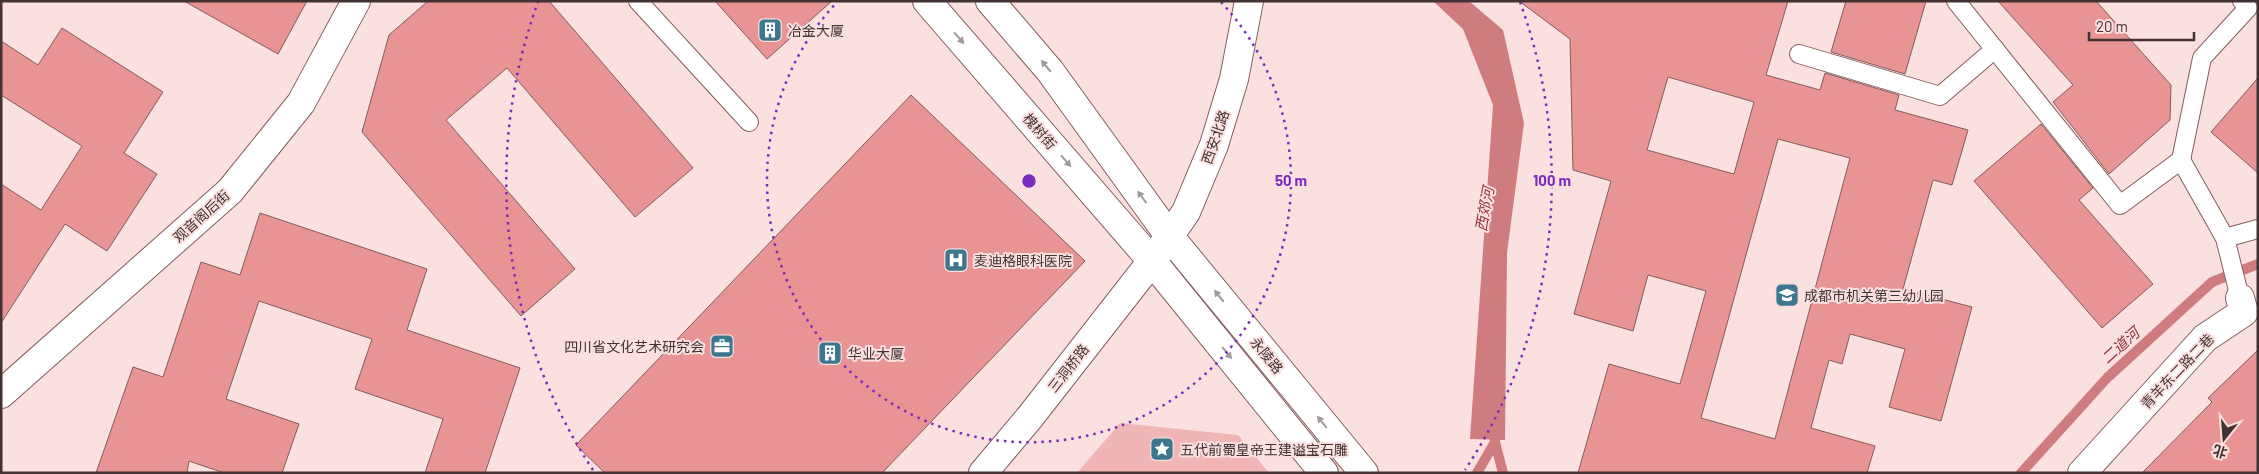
<svg xmlns="http://www.w3.org/2000/svg" width="2259" height="474" font-family="Barlow,'Noto Sans SC',sans-serif">
  <rect width="100%" height="100%" fill="#fbe0e0"/>
  <polygon fill="#f2b5b5" points="1120,423 1238,435 1269,473 1077,473"/>
  <polygon fill="#ce7c7e" points="1433,1 1469,1 1503,30 1524,123 1507,253 1505,440 1470,439 1493,105 1463,29"/>
  <g fill="none" stroke-linecap="round" stroke-linejoin="round">
    <g stroke="#ce7c7e" stroke-width="10">
      <polyline points="1495,426 1495,442 1503,473"/>
      <polyline points="1477,473 1495,442"/>
      <polyline points="2021,473 2107,378 2212,282 2258,264"/>
    </g>
  </g>
  <g fill="#e89495" stroke="#825c5c" fill-rule="evenodd">
    <polygon points="184,1 307,1 278,54"/>
    <polygon points="428,1 549,1 693,168 635,217 507,68 446,120 575,269 521,316 362,132 389,35"/>
    <polygon points="715,1 832,1 767,59"/>
    <path d="M1519,1H1788L1766,75L1820,90L1825,73L1899,95L1895,110L1968,130L1952,185L1933,180L1903,289L1972,307L1941,421L1889,407L1905,349L1850,334L1842,364L1829,360L1811,428L1875,446L1867,473H1578L1609,364L1680,384L1706,291L1648,275L1633,331L1574,314L1611,181L1573,170L1570,39ZM1668,77L1754,102L1734,174L1647,150ZM1778,139L1850,158L1775,439L1701,418Z"/>
    <polygon points="1846,1 1926,1 1905,74 1831,52"/>
    <polygon points="1998,1 2096,1 2171,85 2170,120 2109,174 2053,102 2073,85"/>
    <polygon points="62,28 163,92 124,153 157,174 107,251 65,224 1,323 1,184 41,210 82,146 1,95 1,41 38,65"/>
    <polygon points="2258,78 2258,173 2211,132"/>
    <polygon points="911,95 1085,261 882,473 605,473 576,445"/>
    <polygon points="2041,124 2093,188 2079,200 2153,284 2102,328 1974,181"/>
    <polygon points="260,213 427,269 407,330 520,368 485,473 425,473 443,419 355,389 372,339 259,301 226,399 299,424 282,473 224,473 189,461 187,473 96,473 133,367 163,377 201,262 240,275"/>
    <polygon points="2258,350 2258,473 2142,473 2212,402 2208,398"/>
  </g>
  <g fill="none" stroke-linecap="round" stroke-linejoin="round">
    <g stroke="#835d5d" stroke-width="20">
      <g id="lane">
        <polyline points="638,1 749,122"/>
        <polyline points="1956,1 2120,205 2181,160 2225,238 2240,298"/>
        <polyline points="1799,54 1940,96 1995,49"/>
        <polyline points="2181,160 2202,58 2248,8 2242,1"/>
        <polyline points="2225,238 2258,229"/>
      </g>
    </g>
    <g stroke="#835d5d" stroke-width="30">
      <g id="street">
        <polyline points="1,394 230,191 301,103 356,1"/>
        <polyline points="2082,473 2205,338 2244,312 2240,298"/>
      </g>
    </g>
    <g stroke="#835d5d" stroke-width="30">
      <polyline id="secondary" points="983,473 1030,417 1152,261 1186,212 1214,145 1234,79 1249,1"/>
    </g>
    <g stroke="#835d5d" stroke-width="30">
      <g id="primary">
        <polyline points="927,1 1152,261 1324,473"/>
        <polyline points="990,1 1050,71 1170,237 1364,473"/>
      </g>
    </g>
    <use href="#lane" stroke="#fff" stroke-width="18"/>
    <use href="#street" stroke="#fff" stroke-width="28"/>
    <use href="#secondary" stroke="#fff" stroke-width="28"/>
    <use href="#primary" stroke="#fff" stroke-width="28"/>
  </g>
  <defs><path id="oneway-solid" d="M-6-.8H1V-3.2L6.5 0L1 3.2V.8H-6Z" transform="scale(1.25)"/></defs>
  <g fill="#a19898">
    <use href="#oneway-solid" transform="translate(959 38) rotate(49)"/>
    <use href="#oneway-solid" transform="translate(1046 66) rotate(-130)"/>
    <use href="#oneway-solid" transform="translate(1066 161) rotate(49)"/>
    <use href="#oneway-solid" transform="translate(1142 197) rotate(-126)"/>
    <use href="#oneway-solid" transform="translate(1219 296) rotate(-129)"/>
    <use href="#oneway-solid" transform="translate(1227 353) rotate(51)"/>
    <use href="#oneway-solid" transform="translate(1322 422) rotate(-129)"/>
  </g>
  <g fill="none" stroke="#7b2cbf" stroke-width="2.5" stroke-dasharray="2.5 5">
    <path d="M1221 2A262 262 0 1 1 837 2"/>
    <path d="M593 470A523 523 0 0 1 538 2M1520 2A523 523 0 0 1 1465 470"/>
  </g>
  <defs>
    <g id="building-square" transform="scale(1.25)"><rect x="-9" y="-9" width="18" height="18" rx="4" fill="#3d768f" stroke="#fbe0e0"/><path d="M-4-6H4V6H1V3H-1V6H-4ZM-2.5-4.3h1.7v1.8h-1.7ZM.8-4.3h1.7v1.8H.8ZM-2.5-1h1.7V.8h-1.7ZM.8-1h1.7V.8H.8Z" fill="#fff"/></g>
    <g id="hospital-square" transform="scale(1.25)"><rect x="-9" y="-9" width="18" height="18" rx="4" fill="#3d768f" stroke="#fbe0e0"/><path d="M-5-5h3v3.5h4V-5h3V5h-3V1.5h-4V5h-3Z" fill="#fff"/></g>
    <g id="school-square" transform="scale(1.25)"><rect x="-9" y="-9" width="18" height="18" rx="4" fill="#3d768f" stroke="#fbe0e0"/><path d="M0-5L7-2L0 1L-7-2ZM-4 1L0 2.5L4 1V4Q0 6-4 4Z" fill="#fff"/></g>
    <g id="office-square" transform="scale(1.25)"><rect x="-9" y="-9" width="18" height="18" rx="4" fill="#3d768f" stroke="#fbe0e0"/><path d="M-6-3h4V-5.5h4V-3h4V5H-6ZM-1-4.5V-3h2v-1.5ZM-6 0V1H6V0Z" fill="#fff"/></g>
    <g id="sight-square" transform="scale(1.25)"><rect x="-9" y="-9" width="18" height="18" rx="4" fill="#3d768f" stroke="#fbe0e0"/><path d="M0-6L1.8-2.2L6-1.7L2.9 1.2L3.7 5.4L0 3.3L-3.7 5.4L-2.9 1.2L-6-1.7L-1.8-2.2Z" fill="#fff"/></g>
  </defs>
  <g fill-rule="evenodd">
    <use href="#building-square" x="770" y="30"/>
    <use href="#hospital-square" x="956" y="260"/>
    <use href="#school-square" x="1787" y="295"/>
    <use href="#office-square" x="722" y="346"/>
    <use href="#building-square" x="830" y="353"/>
    <use href="#sight-square" x="1162" y="449"/>
  </g>
  <g text-anchor="middle" dominant-baseline="central" stroke-width="4" stroke-linejoin="round" paint-order="stroke">
    <g font-size="14" fill="#433232" stroke="#fbe0e0" text-anchor="start">
      <text x="788" y="30">冶金大厦</text>
      <text x="974" y="260">麦迪格眼科医院</text>
      <text x="1804" y="295">成都市机关第三幼儿园</text>
      <text x="704" y="346" text-anchor="end">四川省文化艺术研究会</text>
      <text x="848" y="353">华业大厦</text>
      <text x="1180" y="449">五代前蜀皇帝王建谥宝石雕</text>
    </g>
    <g font-size="14" fill="#433232" stroke="#fbe0e0">
      <text transform="translate(1040 131) rotate(49)">槐树街</text>
      <text transform="translate(1215 137) rotate(-71)">西安北路</text>
      <text transform="translate(201 216) rotate(-42)">观音阁后街</text>
      <text transform="translate(1267 355) rotate(51)">永陵路</text>
      <text transform="translate(1068 368) rotate(-52)">三洞桥路</text>
      <text transform="translate(2177 371) rotate(-46)">青羊东二路二巷</text>
    </g>
    <g font-size="15" font-style="italic" fill="#93313a" stroke="#fbe0e0">
      <text transform="translate(1484 209) rotate(-80)">西郊河</text>
      <text transform="translate(2120 345) rotate(-42)">二道河</text>
    </g>
  </g>
  <circle cx="1029" cy="181" r="8" fill="#7b2cbf" stroke="#fbe0e0" stroke-width="2.5"/>
  <g font-size="15" text-anchor="middle" font-weight="bold" fill="#7b2cbf" stroke="#fbe0e0" stroke-width="4" stroke-linejoin="round" paint-order="stroke">
    <text x="1291" y="186">50 m</text>
    <text x="1552" y="186">100 m</text>
  </g>
  <rect width="2259" height="474" fill="none" stroke="#433232" stroke-width="5"/>
  <g transform="translate(2224 439) rotate(197)" stroke="#fbe0e0" stroke-width="4" paint-order="stroke">
  <path d="M0-4L9 19L0 12L-9 19Z" fill="#433232"/>
  <text y="-8" font-size="14" font-weight="bold" text-anchor="middle" fill="#433232">北</text>
  </g>
  <path d="M2089 32v8h105v-8" fill="none" stroke="#433232" stroke-width="2.5"/>
  <text x="2096" y="32" font-size="15" fill="#433232" stroke="#fbe0e0" stroke-width="4" paint-order="stroke">20 m</text>
</svg>
